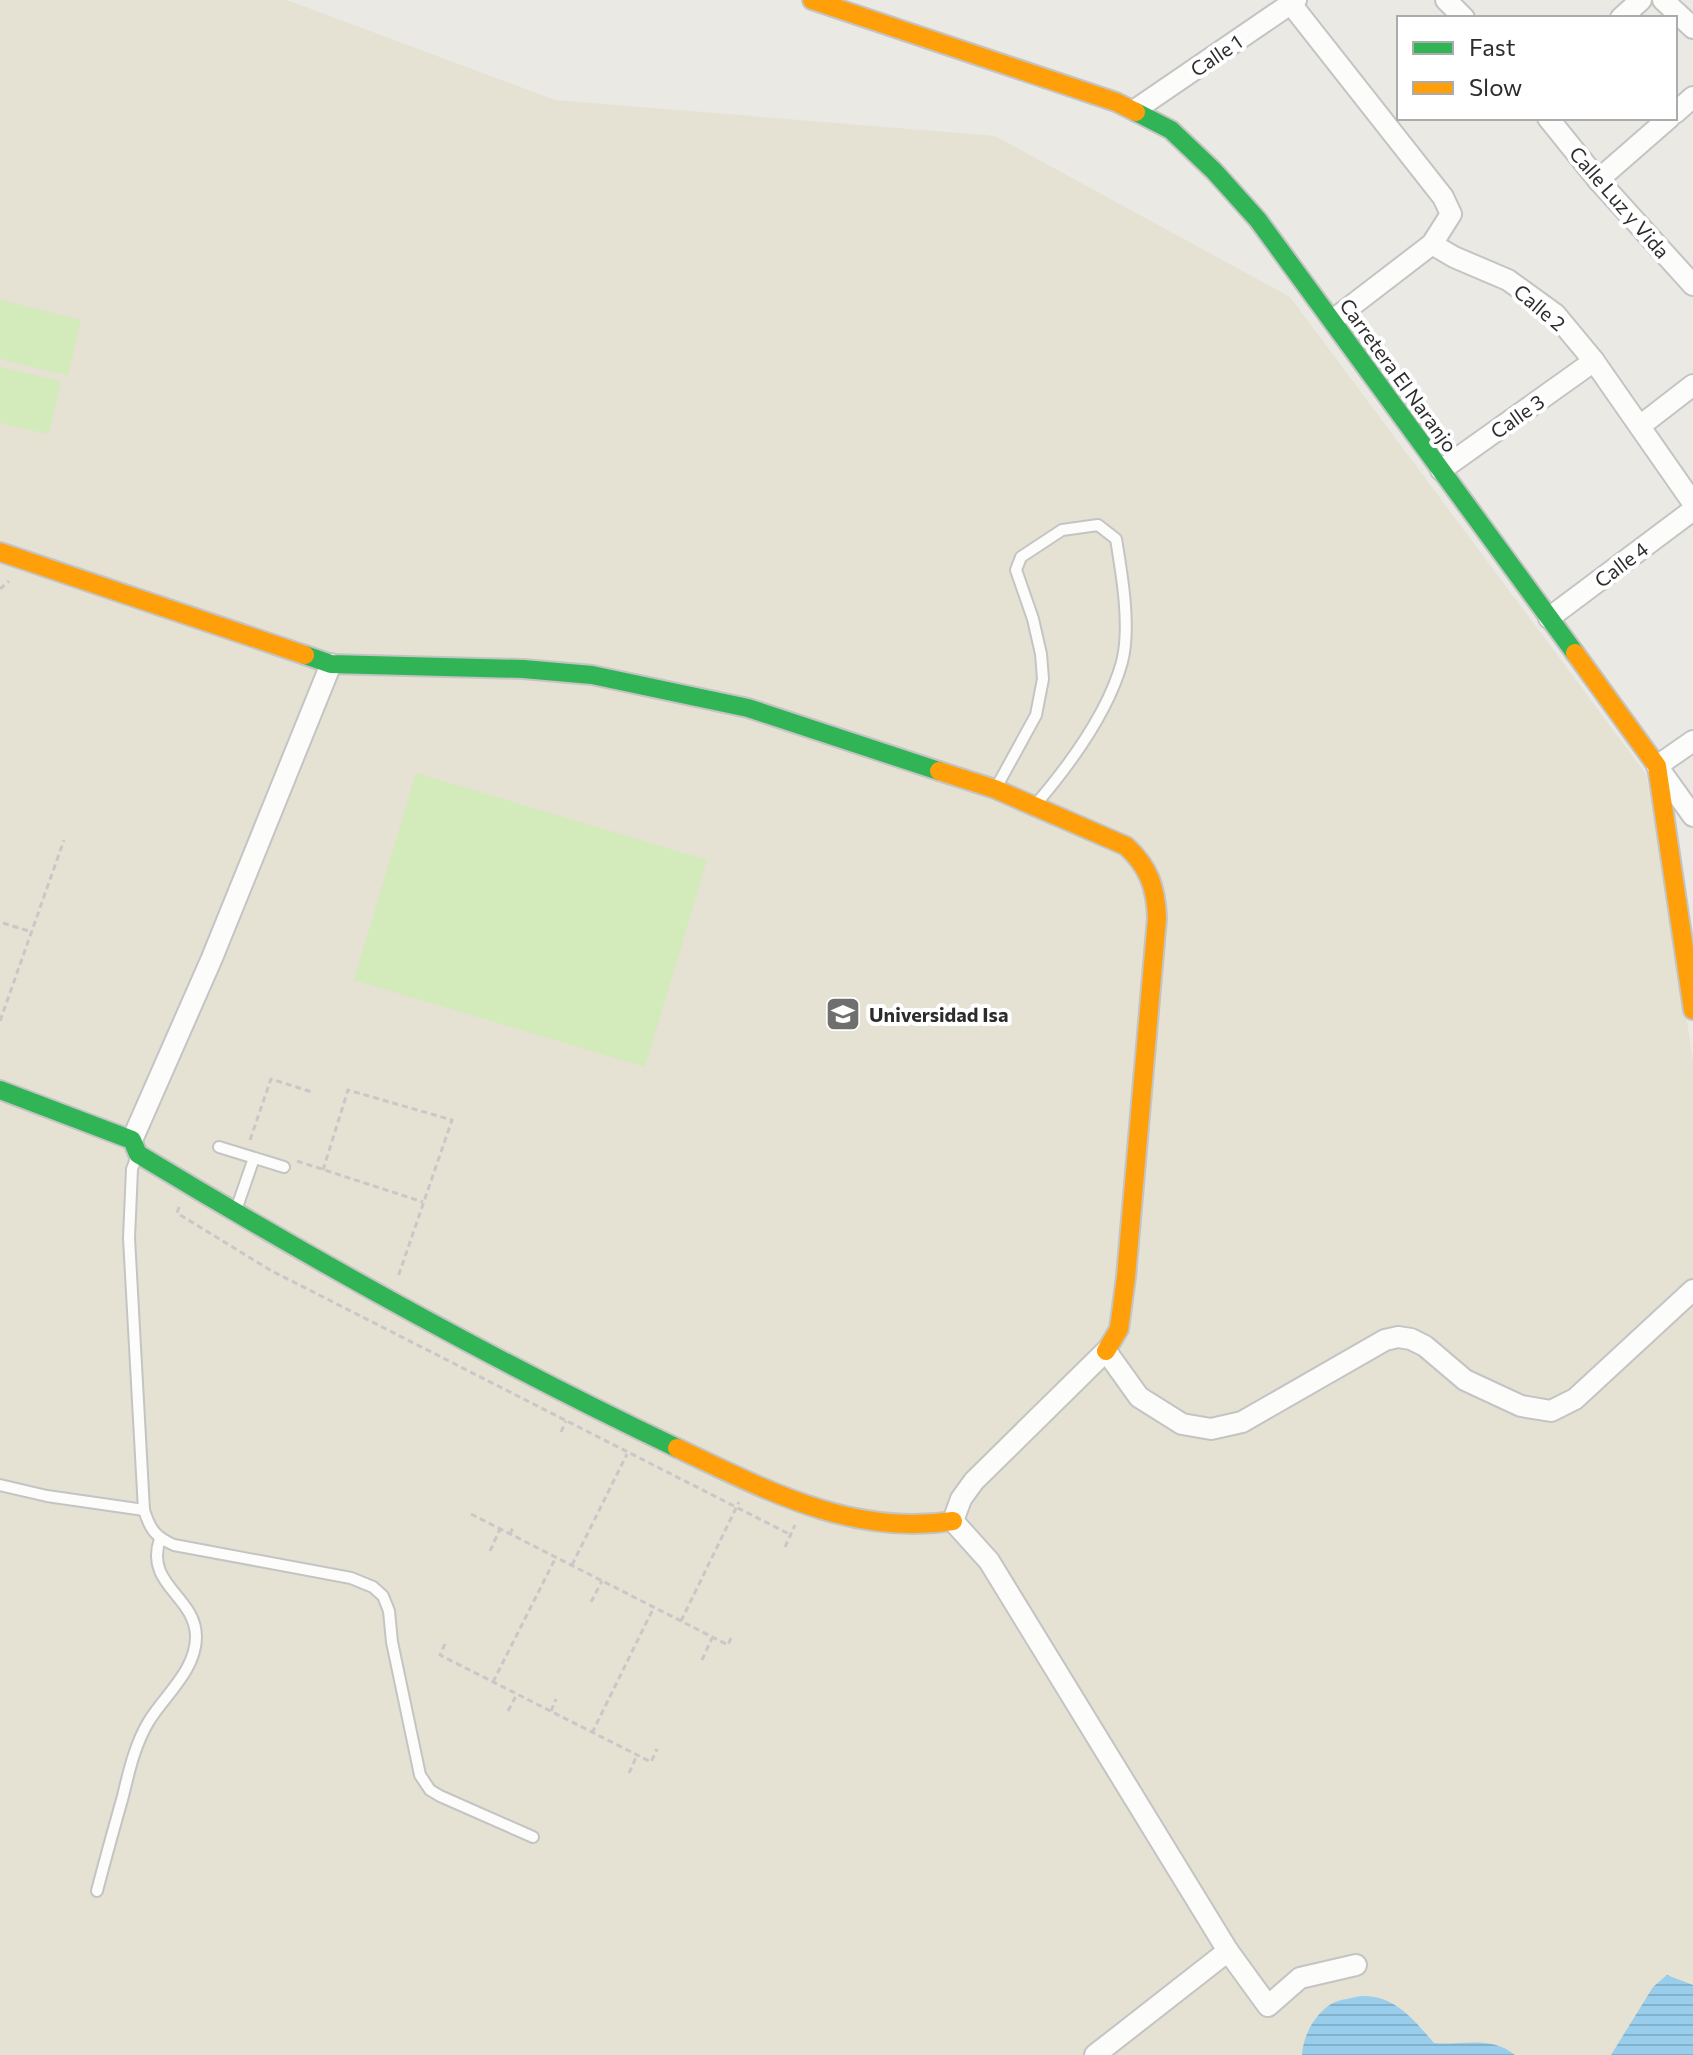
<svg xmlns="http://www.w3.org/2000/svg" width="1693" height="2055" font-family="Commissioner,sans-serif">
  <defs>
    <pattern id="water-rules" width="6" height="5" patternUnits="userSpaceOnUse" patternTransform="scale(2)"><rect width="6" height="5" fill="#98ceeb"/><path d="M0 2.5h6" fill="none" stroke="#83b1ca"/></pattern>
  </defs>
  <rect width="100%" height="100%" fill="#eae9e4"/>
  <polygon fill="#e5e1d3" points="0,0 287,0 555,100 995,136 1290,297 1646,774 1679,964 1693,1063 1693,2055 0,2055"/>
  <g fill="#d3eabb">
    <polygon points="0,300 81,320 68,375 0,359"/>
    <polygon points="0,367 61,381 49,434 0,423"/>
    <polygon points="416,773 707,860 645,1067 354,980"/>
  </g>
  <g fill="url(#water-rules)">
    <polygon points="1667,1975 1693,1985 1693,2055 1611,2055 1653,1987"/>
    <path d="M1361,1996C1395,1995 1413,2019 1434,2043C1462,2046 1490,2035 1515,2055H1302C1303,2035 1316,2011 1335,2002C1343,1999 1353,1998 1361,1996Z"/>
  </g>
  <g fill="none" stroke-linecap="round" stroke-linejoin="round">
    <g stroke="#c4c4c4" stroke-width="14">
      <g id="lane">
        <path d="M996,788L1036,715L1043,679L1041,654L1033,619L1016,570L1021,557L1062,530L1098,525L1116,539C1122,575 1131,627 1122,662C1108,713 1071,763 1037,803"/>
        <polyline points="219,1147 284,1167"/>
        <path d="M137,1156L132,1169L129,1238L144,1510C150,1529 155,1537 174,1545L351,1578L373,1587L383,1596L389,1611L392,1642L420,1775L430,1790L440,1796L533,1837"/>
        <polyline points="236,1210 254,1158"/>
        <polyline points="0,1485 47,1496 144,1510"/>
        <path d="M97,1891C105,1860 114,1828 123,1796C129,1771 135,1744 149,1721C165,1695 196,1670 196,1637C196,1596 144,1585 160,1539"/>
      </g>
    </g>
    <g stroke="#c4c4c4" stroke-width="24">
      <g id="street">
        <polyline points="1446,0 1464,18"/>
        <polyline points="1663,0 1693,28"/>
        <polyline points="1291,4 1443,197 1451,214 1432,244 1333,320"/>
        <polyline points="1621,18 1641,0"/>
        <polyline points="1135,110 1296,0"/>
        <polyline points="1675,113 1693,97"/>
        <polyline points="1548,118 1598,180 1693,285"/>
        <polyline points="1598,180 1669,118"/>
        <polyline points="1432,244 1454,257 1508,280 1555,314 1594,361 1693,503"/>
        <polyline points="1640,426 1693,385"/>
        <polyline points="1441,470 1594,361"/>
        <polyline points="1549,618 1693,510"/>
        <polyline points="1693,741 1657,766 1693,816"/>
        <polyline points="132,1140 212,958 331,664"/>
        <polyline points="1228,1951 1268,2006 1300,1978 1356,1965"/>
        <polyline points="1095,2055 1228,1951 989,1561 953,1521 961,1499 974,1481 1106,1351 1139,1397 1182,1424 1211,1429 1242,1422 1385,1340 1398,1337 1411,1339 1425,1346 1465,1380 1521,1406 1551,1411 1575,1399 1693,1290"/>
      </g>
    </g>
    <g stroke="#c4c4c4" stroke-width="22">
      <g id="fast">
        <polyline points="1136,112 1171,130 1214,171 1258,220 1575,653"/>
        <polyline points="305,655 331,664 523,669 592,675 748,708 939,771"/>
        <path d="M0,1090L132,1140L138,1154C313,1260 492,1360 677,1448"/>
      </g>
    </g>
    <g stroke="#c4c4c4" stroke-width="22">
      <g id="slow">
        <polyline points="812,0 1116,102 1136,112"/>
        <polyline points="0,552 305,655"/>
        <polyline points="1575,653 1657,766 1693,1010"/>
        <path d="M939,771L995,789L1126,846C1149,867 1156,888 1157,918L1126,1277L1119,1329L1106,1351"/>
        <path d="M677,1448C764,1489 853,1537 953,1521"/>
      </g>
    </g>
    <g stroke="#c8c8c8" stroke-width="3" stroke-dasharray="6 4" stroke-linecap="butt">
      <polyline points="0,589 9,581"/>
      <polyline points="3,923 32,932"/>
      <polyline points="0,1021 64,840"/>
      <polyline points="250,1140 271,1079 312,1092"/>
      <polyline points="297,1161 423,1202"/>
      <polyline points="323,1170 348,1090 452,1120 398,1277"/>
      <polyline points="179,1207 177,1213 270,1270 791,1535"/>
      <polyline points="561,1432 566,1421"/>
      <polyline points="471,1514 728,1645 731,1638"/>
      <polyline points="510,1534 514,1525"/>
      <polyline points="785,1547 795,1525"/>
      <polyline points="490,1551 500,1529"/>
      <polyline points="572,1565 627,1454"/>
      <polyline points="591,1602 602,1581"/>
      <polyline points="681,1621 739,1502"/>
      <polyline points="445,1644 440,1655 651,1762 657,1749"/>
      <polyline points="702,1660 712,1638"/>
      <polyline points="493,1682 556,1557"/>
      <polyline points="508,1711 517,1694"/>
      <polyline points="551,1711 556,1699"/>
      <polyline points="592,1733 654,1607"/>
      <polyline points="629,1773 637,1755"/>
    </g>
    <use href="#lane" stroke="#fcfcfb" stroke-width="10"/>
    <use href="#street" stroke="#fcfcfb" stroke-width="20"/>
    <use href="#fast" stroke="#30b455" stroke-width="18"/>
    <use href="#slow" stroke="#ff9f0a" stroke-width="18"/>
  </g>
  <defs>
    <g id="university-square" transform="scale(1.8)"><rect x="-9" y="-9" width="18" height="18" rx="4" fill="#6f6f6d" stroke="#fff"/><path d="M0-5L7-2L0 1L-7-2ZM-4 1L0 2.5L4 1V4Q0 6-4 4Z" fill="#fff"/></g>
  </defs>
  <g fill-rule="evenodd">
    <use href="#university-square" x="843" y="1014"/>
  </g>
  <g text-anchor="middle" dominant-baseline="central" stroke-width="8" stroke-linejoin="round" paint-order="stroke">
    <g font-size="20" fill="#2d2d2d" stroke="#fff">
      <text transform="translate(1216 55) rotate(-34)">Calle 1</text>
      <text transform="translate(1620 202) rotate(49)">Calle Luz y Vida</text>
      <text transform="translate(1540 307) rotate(40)">Calle 2</text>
      <text transform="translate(1399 375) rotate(54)">Carretera El Naranjo</text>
      <text transform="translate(1517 416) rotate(-35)">Calle 3</text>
      <text transform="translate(1621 564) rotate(-37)">Calle 4</text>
    </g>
    <g font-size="20" font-weight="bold" fill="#2d2d2d" stroke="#fff" text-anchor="start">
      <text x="869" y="1014">Universidad Isa</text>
    </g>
  </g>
  <rect x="1397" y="16" width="280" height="104" fill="#ffffff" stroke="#ababab" stroke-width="2"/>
  <rect x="1413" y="42" width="40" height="12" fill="#30b455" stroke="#ababab" stroke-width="2"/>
  <text x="1469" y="56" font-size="24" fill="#2d2d2d">Fast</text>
  <rect x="1413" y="82" width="40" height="12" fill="#ff9f0a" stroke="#ababab" stroke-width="2"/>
  <text x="1469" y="96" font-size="24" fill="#2d2d2d">Slow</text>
</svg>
